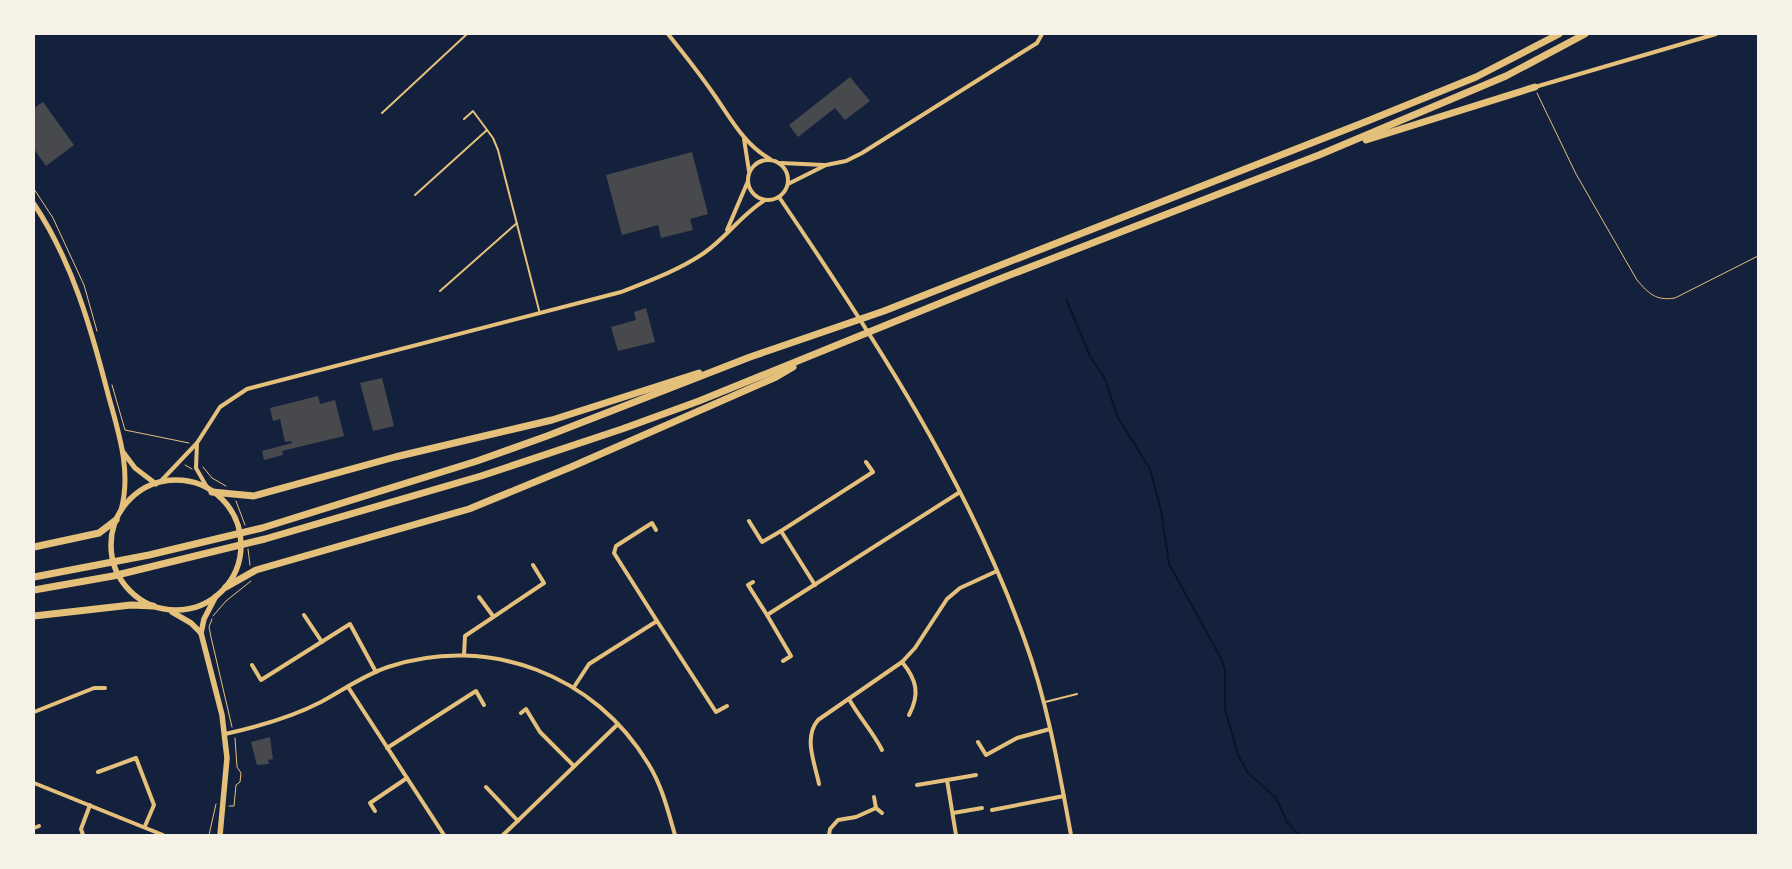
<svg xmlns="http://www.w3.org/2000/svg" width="1792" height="869" font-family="Figtree,sans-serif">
  <rect width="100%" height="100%" fill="#14213d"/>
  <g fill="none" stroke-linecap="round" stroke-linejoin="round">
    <polyline stroke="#0b132b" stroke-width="2" points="1066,299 1090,356 1105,379 1117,416 1150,469 1161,510 1169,564 1222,660 1225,671 1225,709 1238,755 1248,773 1276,798 1287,822 1299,835"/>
  </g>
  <g fill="#48494c">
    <polygon points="850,77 870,101 845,120 835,108 798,137 789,125"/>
    <polygon points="43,102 74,145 46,166 34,149 34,108"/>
    <polygon points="692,152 708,214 690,219 693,230 661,238 658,225 622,235 606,175"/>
    <polygon points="646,308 655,342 618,351 611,327 636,320 634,312"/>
    <polygon points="382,378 394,426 373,431 360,383"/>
    <polygon points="318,396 320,404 335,400 344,436 282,451 283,455 264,460 262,451 292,443 291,441 285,442 280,419 273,421 270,408"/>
    <polygon points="270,737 273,759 268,760 269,764 257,765 251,742"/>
  </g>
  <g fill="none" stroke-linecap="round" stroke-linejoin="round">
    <g stroke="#e5c07b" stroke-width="1">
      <path d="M1537,93L1576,174L1637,280C1649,294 1656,301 1675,298L1758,256"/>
      <polyline points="34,189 53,218 84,285 97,331"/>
      <polyline points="112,385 125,430 189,443"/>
      <polyline points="185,465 192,469"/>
      <polyline points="203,467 212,478 226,486"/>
      <polyline points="236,501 245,525"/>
      <polyline points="248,549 250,565"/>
      <polyline points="213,616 226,601 251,581"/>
      <polyline points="212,619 209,627 211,637 232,727"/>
      <polyline points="229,806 234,806 236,785 240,782 241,773 237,767 235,738"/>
      <polyline points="209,835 216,804"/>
    </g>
    <g stroke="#e5c07b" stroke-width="2">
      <polyline points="382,113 467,34"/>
      <polyline points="464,119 473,111 493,138 498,150 540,314"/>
      <polyline points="415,195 487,130"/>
      <polyline points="440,291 517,223"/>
      <polyline points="1045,702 1077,694"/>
    </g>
    <g stroke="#e5c07b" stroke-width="4">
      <path d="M668,34C684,54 700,74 715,96C731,119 744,144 770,159"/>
      <polyline points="1535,87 1716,34"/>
      <polyline points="744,139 749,171"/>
      <circle cx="768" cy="180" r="20"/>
      <polyline points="781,163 824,165"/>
      <polyline points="788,184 826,165 846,161 862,153 1037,43 1042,34"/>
      <path d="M779,197C874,337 968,481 1025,641C1048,704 1059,770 1071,835"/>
      <polyline points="727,230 748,181"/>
      <polyline points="197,443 196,468 208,489"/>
      <path d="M160,482L197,443L220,407L247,389L621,292C649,281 679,270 704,253C726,238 741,215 765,200"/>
      <polyline points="749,521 762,542 781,531"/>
      <polyline points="656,530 652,523 616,546 614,553 657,621"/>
      <polyline points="753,582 748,585 767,615"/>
      <polyline points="815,585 781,531 873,472 866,462"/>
      <polyline points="479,597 493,616"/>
      <polyline points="304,615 322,642"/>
      <polyline points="464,655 465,636 544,583 533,565"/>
      <polyline points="783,661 791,656 767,615 960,492"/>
      <path d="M902,662C917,680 920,694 909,715"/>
      <polyline points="252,665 261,680 350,624 376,672"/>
      <polyline points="348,687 444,835"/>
      <polyline points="574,687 589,664 657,621 716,712 727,706"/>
      <path d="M849,699C859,717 873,732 882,750"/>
      <polyline points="34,712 94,688 105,688"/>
      <polyline points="521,713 526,709 540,732 574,766"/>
      <path d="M225,734C257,727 292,717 321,702C343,690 364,675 388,667C488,634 595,674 649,765C662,786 668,811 675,835"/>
      <polyline points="978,742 986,755 1017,738 1050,729"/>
      <polyline points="387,748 476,691 484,705"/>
      <polyline points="98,772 136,758 154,805 145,826"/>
      <polyline points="34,783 163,835"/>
      <path d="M819,784C815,763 803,738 818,720L902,662L915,648L947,599L960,588L997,571"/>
      <polyline points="917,785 947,780"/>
      <polyline points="486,787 518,821"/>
      <polyline points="874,797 876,808"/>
      <polyline points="992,810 1064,796"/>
      <polyline points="375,811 370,803 407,778"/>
      <polyline points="953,813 982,808"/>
      <polyline points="34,828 39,826"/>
      <polyline points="83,835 81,829 90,805"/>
      <polyline points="503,835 618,724"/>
      <polyline points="829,835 830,829 838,820 856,817 876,808 882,813"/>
      <polyline points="956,835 947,780 976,775"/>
    </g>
    <g stroke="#e5c07b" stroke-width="5">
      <path d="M34,204C72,261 91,328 108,394C118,431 132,471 121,510"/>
      <polyline points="123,452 135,468 156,484"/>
    </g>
    <g stroke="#e5c07b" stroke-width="5.5">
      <circle cx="176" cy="545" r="65"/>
      <polyline points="172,612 191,623 201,633 222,715 227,758 220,835"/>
      <polyline points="201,633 204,619 216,596"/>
    </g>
    <g stroke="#e5c07b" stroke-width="7">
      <polyline points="1366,140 1535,87"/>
      <polyline points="212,492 254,496 395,457 552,420 699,373"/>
      <polyline points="34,547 99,533 116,520"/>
      <polyline points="34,577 149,555 262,528 477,461 547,436 750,357 884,311 1365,122 1476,77 1559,34"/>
      <polyline points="226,587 256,570 469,509 571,467 776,377 793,367"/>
      <polyline points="34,590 113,576 265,539 481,476 622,429 699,401 997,280 1319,155 1506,76 1585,34"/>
      <polyline points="34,616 131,605 153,606"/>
    </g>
  </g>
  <rect width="1792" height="869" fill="none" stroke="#f6f1e7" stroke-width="70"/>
</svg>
